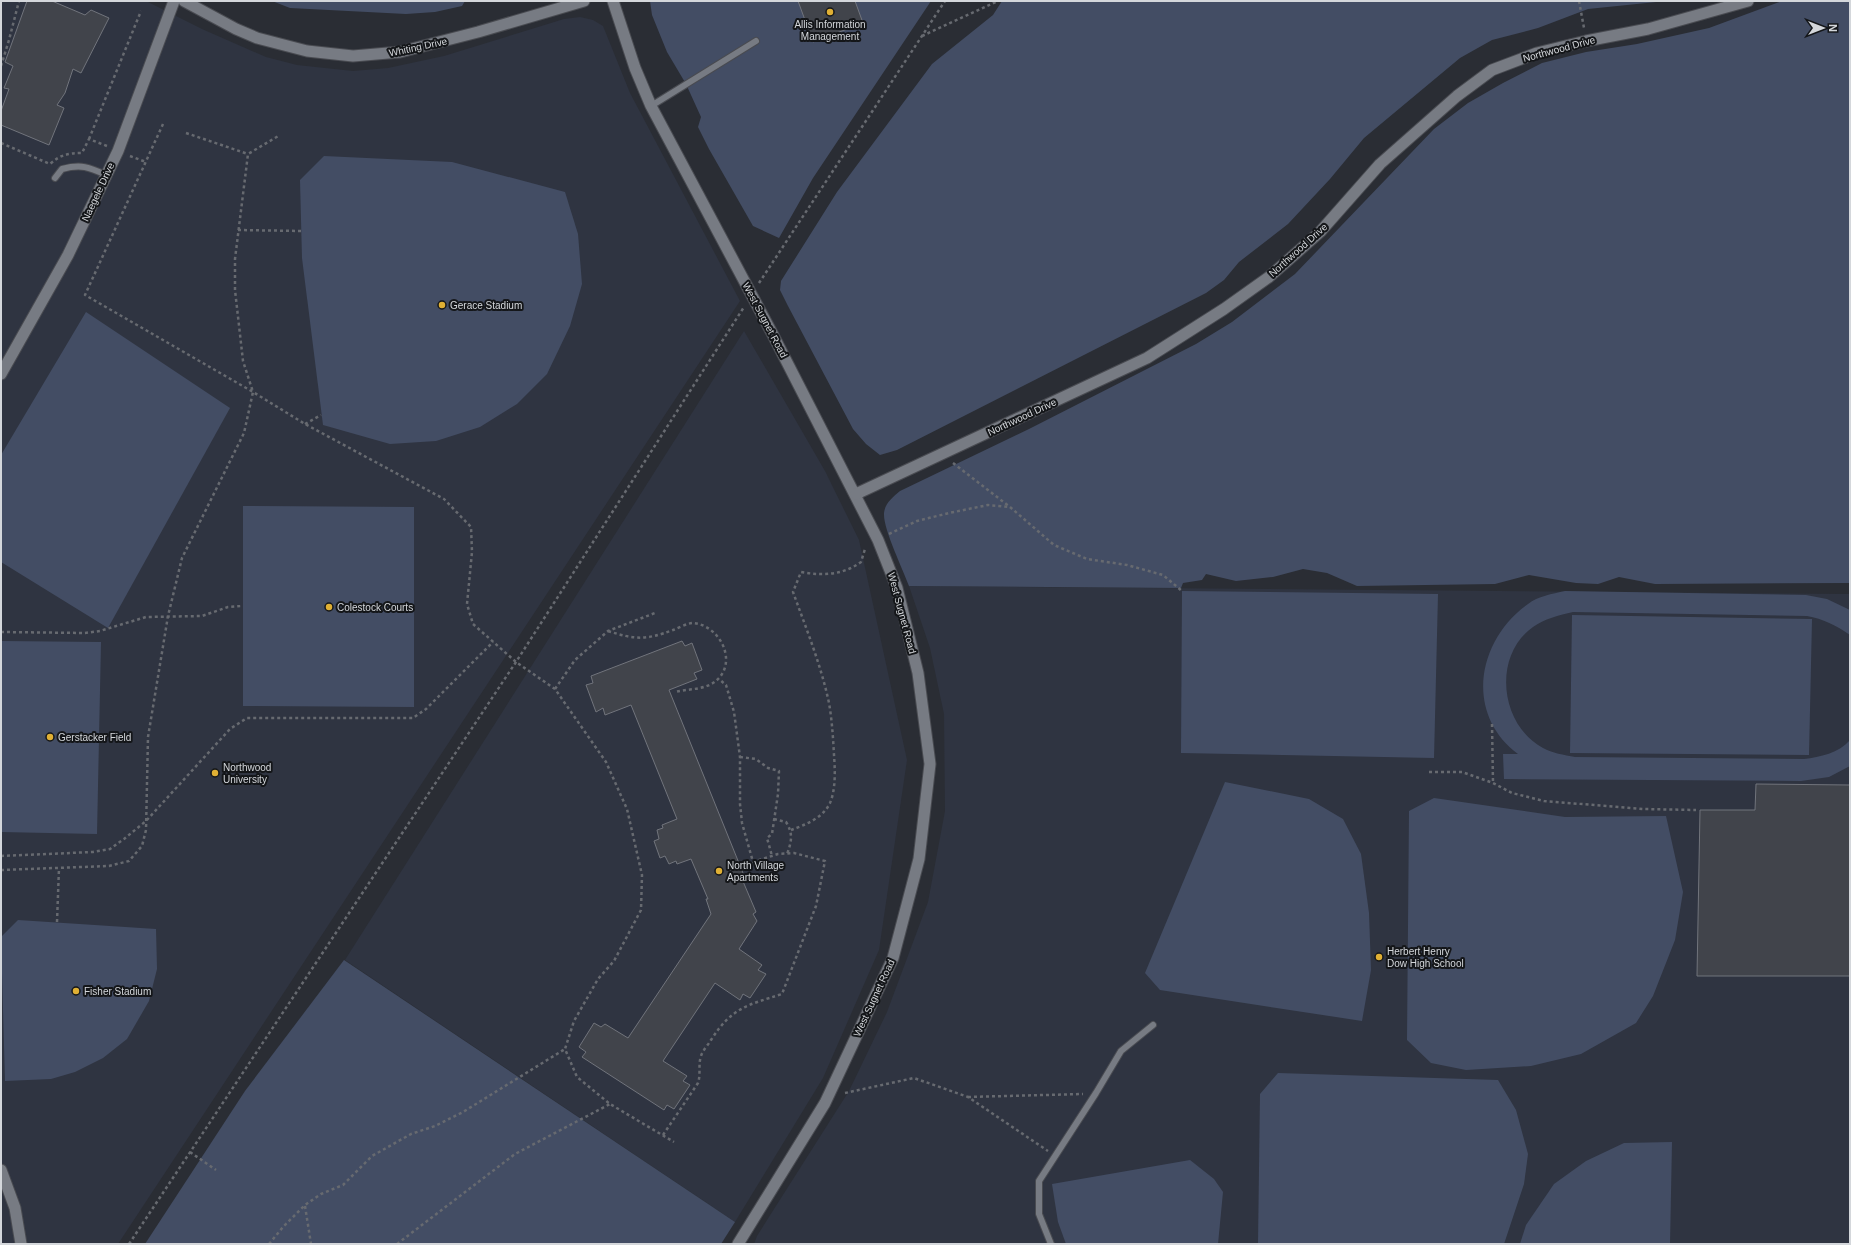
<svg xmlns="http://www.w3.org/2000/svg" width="1851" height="1245" font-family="Helvetica,sans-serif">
  <rect width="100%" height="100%" fill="#2a2d34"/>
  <g fill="#2f3441">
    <polygon points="1,1 146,1 202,29 266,57 297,65 353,71 388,68 444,56 564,19 580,17 593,20 603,26 630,93 740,301 118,1244 1,1244"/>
    <polygon points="744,331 825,471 859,540 907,760 879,950 823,1078 735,1222 345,960"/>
    <polygon points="909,586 1850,594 1850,1244 754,1244 757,1236 849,1091 887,1012 928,902 945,811 944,714 930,648"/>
  </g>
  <g fill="#434d64">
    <polygon points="272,1 465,1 462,6 435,12 406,14 290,8"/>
    <polygon points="650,1 931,1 813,178 779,238 753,226 709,149 698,127 701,117 686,84 667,52 652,15"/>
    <polygon points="1002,1 1666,1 1588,9 1538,28 1492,40 1460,58 1364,138 1330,179 1288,224 1239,262 1224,280 1206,293 897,450 880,455 866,444 853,429 788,306 780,290 781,281 837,192 932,64 993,15"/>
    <path d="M1782,1H1850V583L1655,584L1619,577L1598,584L1576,583L1529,575L1495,584L1357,586L1327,573L1303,569L1273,577L1236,581L1206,574L1202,580L1183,583L1181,588L909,586C903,569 883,529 884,513C885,503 893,497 900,491L1029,429L1196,344L1232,322L1295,274L1434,129L1468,103L1503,83L1542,63L1586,52L1637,44L1709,28Z"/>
    <polygon points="324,156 452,162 565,192 578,234 582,284 570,326 547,374 517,404 480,427 436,441 390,444 323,425 302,258 300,180"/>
    <polygon points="86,312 230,408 108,628 1,562 1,455"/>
    <polygon points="243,506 414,507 414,707 243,706"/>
    <polygon points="1182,591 1438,594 1434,758 1181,753"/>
    <path d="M1565,591L1806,595L1827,599L1850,610V635C1836,625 1823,619 1807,616L1573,612C1559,615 1544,619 1533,627C1492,656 1500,725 1543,748C1552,753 1564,755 1575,757L1804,759C1820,757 1839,753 1850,740V766L1829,777L1801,781L1504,779L1503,754H1518C1464,714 1477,640 1528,604C1538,596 1552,594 1565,591Z"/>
    <polygon points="1572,615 1812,619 1809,755 1570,753"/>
    <polygon points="1,641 101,642 97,834 1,832"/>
    <polygon points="1225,782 1309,799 1343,819 1361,854 1369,913 1371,970 1362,1021 1160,990 1145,973"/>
    <polygon points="1434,798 1565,817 1666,816 1683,892 1675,940 1653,996 1636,1023 1581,1054 1531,1066 1466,1070 1431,1063 1407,1040 1409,811"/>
    <polygon points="18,920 156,929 157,969 149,1001 127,1039 103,1058 75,1072 51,1079 5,1081 1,937"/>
    <polygon points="344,960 735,1222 721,1244 145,1244 245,1091"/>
    <polygon points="1278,1073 1498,1080 1516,1110 1528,1154 1524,1184 1504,1244 1258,1244 1260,1094"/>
    <polygon points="1672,1142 1670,1244 1520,1244 1526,1225 1554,1184 1586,1161 1624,1143"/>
    <polygon points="1190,1160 1214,1179 1223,1192 1218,1244 1066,1244 1058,1222 1052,1184"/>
  </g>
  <g fill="#41444b" stroke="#71747c">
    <polygon points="27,1 52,1 85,15 91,10 109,18 81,73 73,69 65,93 57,105 64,108 49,145 1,125 1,111 9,89 4,88 13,66 5,62"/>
    <polygon points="798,1 855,1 863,23 813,42"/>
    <polygon points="682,641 685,646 692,643 702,670 694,673 697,679 669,690 745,878 742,879 756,912 753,914 757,921 739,949 762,965 758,970 766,974 750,998 743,994 740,1000 715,983 663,1061 687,1076 683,1081 690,1085 674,1109 667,1105 664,1110 582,1057 586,1052 579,1047 594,1023 601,1027 605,1024 628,1038 711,914 706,899 708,899 691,859 677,864 676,861 669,864 665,856 660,858 654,841 659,839 657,830 663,828 662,825 677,819 631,705 605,715 603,708 596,712 586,685 593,683 591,676"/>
    <polygon points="1756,784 1850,785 1850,976 1697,976 1700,810 1755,810"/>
  </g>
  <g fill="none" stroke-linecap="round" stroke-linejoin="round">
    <g stroke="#494b51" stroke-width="8">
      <g id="service">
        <polyline points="651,106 756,41"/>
        <path d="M55,178L62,169C81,164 89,167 106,175"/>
        <polyline points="1051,1244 1039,1214 1039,1181 1096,1093 1121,1051 1153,1025"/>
      </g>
    </g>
    <g stroke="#494b51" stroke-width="13">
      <g id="minor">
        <polyline points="184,1 236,29 257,38 307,51 353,56 400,52 478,32 584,1"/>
        <polyline points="613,1 635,68 651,106 773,335 878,540 897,588 918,673 930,764 919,859 893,958 825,1103 738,1244"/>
        <polyline points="1,374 68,255 118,151 174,1"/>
        <polyline points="856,494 1147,358 1224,309 1269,277 1320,232 1380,164 1457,96 1492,70 1537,53 1586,41 1648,29 1748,1"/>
        <polyline points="1,1170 15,1208 21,1244"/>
      </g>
    </g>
    <g stroke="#676a70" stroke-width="2.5" stroke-dasharray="3 3" stroke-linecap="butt">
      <polyline points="1579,1 1584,28"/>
      <polyline points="922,36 998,1"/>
      <polyline points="1,66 9,40 19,1"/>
      <polyline points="163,124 85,295 253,392 305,424 444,499 471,527 472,552 467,604 473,624 516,662 555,689 606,762 627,809 642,875 641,910 614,961 598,979 574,1021 565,1049 577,1077 610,1104 674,1142"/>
      <polyline points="186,133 248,154"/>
      <polyline points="89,139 141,11"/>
      <path d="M1,143L50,164C60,155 68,153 82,153L89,139L107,146"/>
      <polyline points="130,156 146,162"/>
      <polyline points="238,230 301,231"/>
      <polyline points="759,283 945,1"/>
      <polyline points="305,424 321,415"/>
      <polyline points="953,463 1010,507 1054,545 1087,559 1127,565 1163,575 1182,591"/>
      <polyline points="889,534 917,521 949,513 988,505 1009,507"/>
      <path d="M608,631C636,640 646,640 673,630C679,628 687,623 693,623C718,625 736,657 720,677C708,691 690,688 675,692"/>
      <polyline points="1,632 85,633 100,631 146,617 202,616 228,607 242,606"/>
      <polyline points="555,689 575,660 608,631 655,613"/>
      <polyline points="1492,724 1493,783"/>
      <polyline points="740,757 756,759 768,768 779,771 778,794 772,834 767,838 772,856"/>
      <polyline points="1429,772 1462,772 1493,783 1512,793 1544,801 1643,809 1696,810"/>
      <path d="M774,819L786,822C793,833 792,841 787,854"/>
      <path d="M791,830C805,825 823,818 830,803C836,789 835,769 834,755C833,737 832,720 829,703C821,665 806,628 793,592L801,572C823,576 843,575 861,562L865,549"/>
      <polyline points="1,856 93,852 110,849 124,839 146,821 230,729 247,718 413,718 426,709 493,642"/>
      <polyline points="1,870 109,866 129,861 142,846 146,830 148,737 168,616 182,558 244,433 253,392 243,361 235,290 235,259 248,154 280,135"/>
      <polyline points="57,922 59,868"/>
      <polyline points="845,1093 914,1078 968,1097 1048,1151"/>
      <polyline points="968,1097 1083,1094"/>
      <path d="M663,1135L698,1083C701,1074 698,1065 701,1056C703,1050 708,1045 711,1040C732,1007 748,1005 782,994L816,906L825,861L794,853L778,854L753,862L742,823L740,804V757L734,712L726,685L719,679"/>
      <polyline points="190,1152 216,1170"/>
      <polyline points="305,1206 311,1244"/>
      <polyline points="129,1244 516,662 744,307"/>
      <polyline points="269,1244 283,1227 305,1205 321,1194 343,1185 372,1156 411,1134 435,1126 463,1112 565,1049"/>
      <polyline points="397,1244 515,1154 610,1104"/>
    </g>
    <use href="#service" stroke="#777b83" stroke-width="6"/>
    <use href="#minor" stroke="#777b83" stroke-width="11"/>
  </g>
  <g fill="#e0b034" stroke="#141619" stroke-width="1.5">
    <circle cx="830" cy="12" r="4"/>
    <circle cx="442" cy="305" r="4"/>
    <circle cx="329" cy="607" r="4"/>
    <circle cx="50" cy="737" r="4"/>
    <circle cx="215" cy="773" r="4"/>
    <circle cx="719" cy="871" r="4"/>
    <circle cx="1379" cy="957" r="4"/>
    <circle cx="76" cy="991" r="4"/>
  </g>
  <g text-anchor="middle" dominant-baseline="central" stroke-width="4" stroke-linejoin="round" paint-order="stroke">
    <g font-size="10" fill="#d4d7db" stroke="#141619" text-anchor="start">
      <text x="830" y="24" text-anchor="middle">Allis Information<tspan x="830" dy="12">Management</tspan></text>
      <text x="450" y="305">Gerace Stadium</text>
      <text x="337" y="607">Colestock Courts</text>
      <text x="58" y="737">Gerstacker Field</text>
      <text x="223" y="767">Northwood<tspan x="223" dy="12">University</tspan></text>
      <text x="727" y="865">North Village<tspan x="727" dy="12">Apartments</tspan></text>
      <text x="1387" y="951">Herbert Henry<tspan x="1387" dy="12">Dow High School</tspan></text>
      <text x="84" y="991">Fisher Stadium</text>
    </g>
    <g font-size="10" fill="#d4d7db" stroke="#141619">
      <text transform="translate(418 47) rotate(-12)">Whiting Drive</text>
      <text transform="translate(1559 49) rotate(-15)">Northwood Drive</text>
      <text transform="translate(98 192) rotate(-65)">Naegele Drive</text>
      <text transform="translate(1298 250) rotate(-42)">Northwood Drive</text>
      <text transform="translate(765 320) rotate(62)">West Sugnet Road</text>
      <text transform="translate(1022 417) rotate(-25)">Northwood Drive</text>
      <text transform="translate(902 613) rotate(75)">West Sugnet Road</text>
      <text transform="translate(874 998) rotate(-65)">West Sugnet Road</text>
    </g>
  </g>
  <rect width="1851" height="1245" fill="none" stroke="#d4d7db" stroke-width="4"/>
  <g transform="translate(1823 28) rotate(90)" stroke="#141619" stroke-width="3" paint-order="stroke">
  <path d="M0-3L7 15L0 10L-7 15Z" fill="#d4d7db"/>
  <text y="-6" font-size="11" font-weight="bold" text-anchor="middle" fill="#d4d7db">N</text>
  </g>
</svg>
